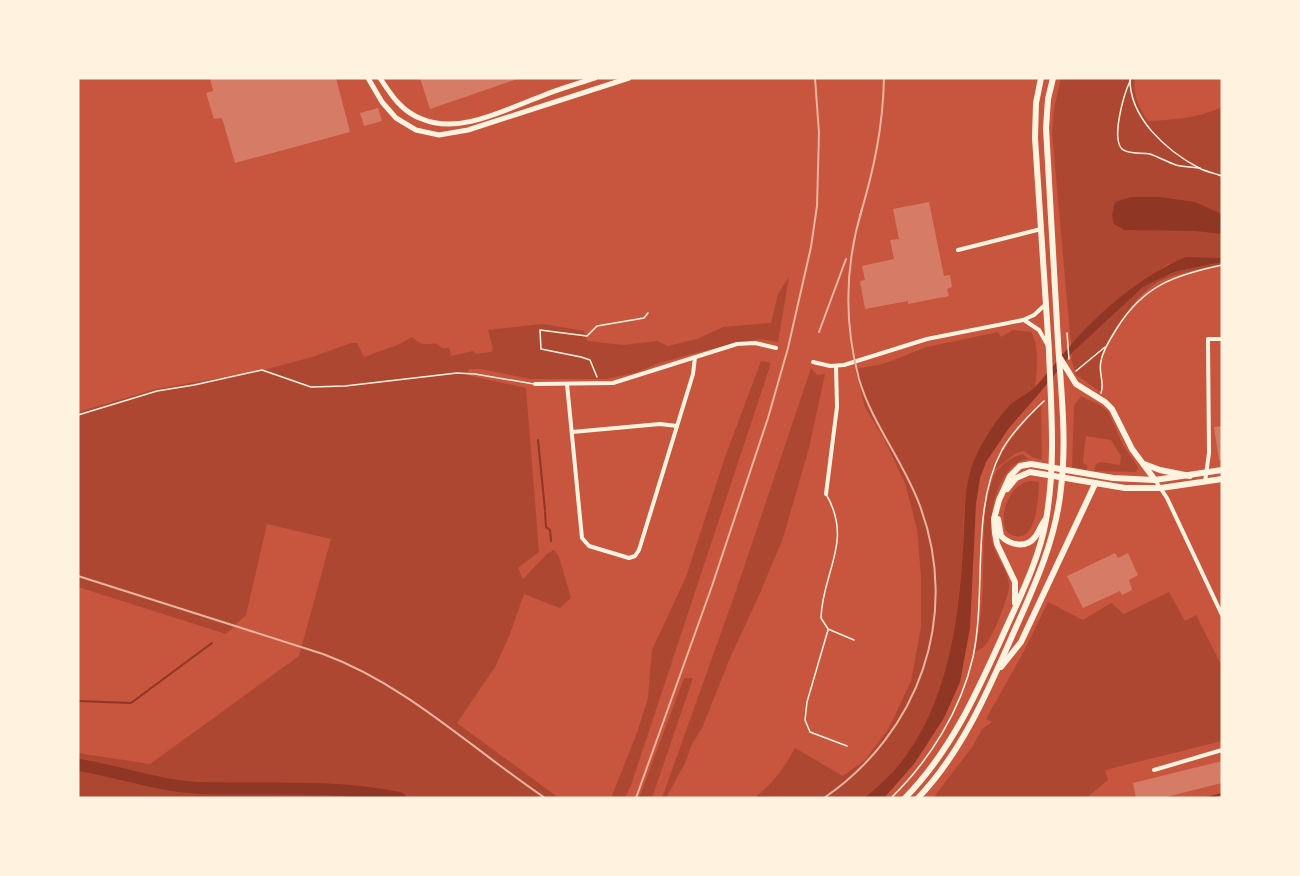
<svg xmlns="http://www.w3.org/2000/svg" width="1300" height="876" font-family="'Golos Text',sans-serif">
  <rect width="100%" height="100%" fill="#c8553d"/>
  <g fill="#ae4732">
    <path d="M1061,78H1135C1133,95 1139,108 1148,121C1174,120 1198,118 1222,107V258H1209L1168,264L1148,278L1071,345L1052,132L1054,109Z"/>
    <path d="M1222,262V264C1203,269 1167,274 1152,286C1137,297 1126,312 1117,328C1110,338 1103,349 1100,361C1097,372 1104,382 1101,392L1076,375L1071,358L1073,352L1143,287L1174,272Z"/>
    <path d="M789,277L778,342L760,339L735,344L699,352L659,363L638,372L606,379H530L481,369H469L467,375L526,388L539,552L518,568L523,579L547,554L554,550L559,557L571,598L560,608L524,594L510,634L495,667L457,723L559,798H78V753L150,764L299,656L331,539L267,524L246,615L226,634L78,587V412L156,389L260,371L312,357L351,343H357L364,357L400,344L412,337C419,344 426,346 435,343L442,348H449L451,356L473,351L476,354L491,352L493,349L488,330L543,324L584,331L587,341L624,345L657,341L668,346L697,339L723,327L771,323L778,294Z"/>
    <path d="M1013,330L1031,332C1040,347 1037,371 1035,387C990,417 969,459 964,513C963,526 964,540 963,554C956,627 949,705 899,764C891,774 876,794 863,798C856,800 844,798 836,798C808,798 781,798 754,798C773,784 784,768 795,748L843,776L865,760L889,728L911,681L921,627V576L917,529L905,483L884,439L865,407L855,369L883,364L927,347L998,332L1001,337Z"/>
    <polygon points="761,361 771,363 632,782 625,798 611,798 637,733 648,698 652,650 686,577 724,460"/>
    <polygon points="811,368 817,375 825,374 809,448 783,538 760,593 730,658 702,728 692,744 685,763 666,798 662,798 737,588"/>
    <polygon points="1081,396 1100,405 1108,411 1123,445 1138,467 1136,472 1094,471 1096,464 1101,462 1120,465 1121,456 1111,440 1086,436 1083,460 1084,464 1087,465 1087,470 1072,467 1074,406"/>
    <path d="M1041,405L1042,460L1032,457L1024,451L1016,453L994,470C1004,445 1022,424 1041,405Z"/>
    <path d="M1023,454L1028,459C998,462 985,521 993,545C996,558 1008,570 1009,584C1010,594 993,637 986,644C984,648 978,650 975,652C980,627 983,600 983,573C984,544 982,503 994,476C998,466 1013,456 1023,454Z"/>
    <path d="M1032,481L1039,482C1038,496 1038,541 1015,536C1010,535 1006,532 1005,527C999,510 1013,481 1032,481Z"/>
    <polygon points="1169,592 1185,621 1196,615 1222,666 1222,741 1105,770 1108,780 1086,798 933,798 973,746 982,729 992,722 986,719 1023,653 1048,602 1083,620 1111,603 1124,614"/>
    <polygon points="684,678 693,678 652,798 639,798"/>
  </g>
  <g fill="#8f3625">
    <polygon points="1131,197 1160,197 1195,202 1222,214 1222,234 1196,231 1124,230 1114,224 1112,216 1115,202"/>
    <path d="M1186,257L1222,258V262L1174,272L1143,287L1073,352L1037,396L1009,428L986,462L980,478L976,504L970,628L960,682L944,718L914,764L884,798H864C942,740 957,641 963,550C965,523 963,495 971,469C978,447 993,424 1008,407C1017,398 1028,394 1037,385C1048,373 1058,359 1069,347C1100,311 1142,275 1186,257Z"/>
  </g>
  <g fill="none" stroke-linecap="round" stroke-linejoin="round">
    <g stroke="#8f3625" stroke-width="2">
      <polyline points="538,440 545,510"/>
      <polyline points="545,512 546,527 550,530 551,541"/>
      <polyline points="78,701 131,703 212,643"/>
      <polyline points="1206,798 1222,794"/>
    </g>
    <path stroke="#8f3625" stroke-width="12" d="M78,765C119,771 157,786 199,788C266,790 333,784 400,798"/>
  </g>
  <g fill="#d67c66">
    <polygon points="210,78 336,78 350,132 235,163 222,118 214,119 206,93 213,91"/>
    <polygon points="420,78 520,78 430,109"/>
    <polygon points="378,108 382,121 364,126 360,113"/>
    <polygon points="929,202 944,276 950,275 952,287 947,289 949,296 908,304 908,301 865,309 860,281 865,280 862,266 894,259 890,240 899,239 893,209"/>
    <polygon points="1222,426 1222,460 1219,460 1214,427"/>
    <polygon points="1115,553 1118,558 1128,553 1138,575 1129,580 1132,590 1122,595 1120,591 1083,608 1067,576"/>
    <polygon points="1222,761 1222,783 1162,798 1136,798 1133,783"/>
  </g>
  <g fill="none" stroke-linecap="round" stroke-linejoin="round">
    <g stroke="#fff3e0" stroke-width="1.5">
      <path d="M1130,78C1129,118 1167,151 1199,168C1206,172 1215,173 1222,176"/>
      <path d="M1130,81C1124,94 1111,138 1122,149C1128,155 1142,152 1150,154C1159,157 1167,162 1176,165C1184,167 1192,167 1200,168"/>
      <polyline points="1067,333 1069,359"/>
      <polyline points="1076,371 1105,347"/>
      <polyline points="597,377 590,360 581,357 541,349 540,330 587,336 597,326 644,318 648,313"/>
      <path d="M1101,393C1105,382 1098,373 1101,361C1103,349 1111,338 1117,328C1144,285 1175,275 1222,265"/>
      <path d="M891,798C930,760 961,710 973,657C987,590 970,510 1002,450C1013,431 1029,415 1044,401"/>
    </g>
    <g stroke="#fff3e0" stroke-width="1.5">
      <polyline points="78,415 157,391 194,385 262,370 311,387 345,386 457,373 475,374 534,384"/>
      <path d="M826,494C854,542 822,572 821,618L828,629L854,640"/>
      <polyline points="828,630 807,702 805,720 810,732 847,746"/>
    </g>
    <g stroke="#fff3e0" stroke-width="4">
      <polyline points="958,250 1041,229"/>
      <polyline points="1024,320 1039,330 1047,344"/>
      <polyline points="813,362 830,366 844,365 927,339 1023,320 1034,315 1046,304"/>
      <polyline points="535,384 613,383 737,344 755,343 776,348"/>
      <polyline points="567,384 582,538 589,546 629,558 635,556 639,550 693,374 695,357"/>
      <polyline points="572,432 660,424 677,426"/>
      <polyline points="1155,480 1167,498 1222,615"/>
      <polyline points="1205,482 1209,453 1208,339 1222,339"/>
      <polyline points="826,494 837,407 836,366"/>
      <polyline points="1154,770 1222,750"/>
    </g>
    <g stroke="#fff3e0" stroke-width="5">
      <polyline points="368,78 382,102 396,118 416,130 439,135 468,130 629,78"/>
      <path d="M380,78C391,95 402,112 422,119C460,135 506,109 542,96C559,89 577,84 595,78"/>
    </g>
    <g stroke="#fff3e0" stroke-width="6">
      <polyline points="1041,78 1036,103 1035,138 1049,351"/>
      <polyline points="1053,78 1048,99 1046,128 1058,342"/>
      <polyline points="1155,480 1222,470"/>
      <polyline points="1161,488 1222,479"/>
    </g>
    <g stroke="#fff3e0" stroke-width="6">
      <polyline points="1060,358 1076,384 1105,402 1112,409 1132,449 1155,480"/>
      <polyline points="1144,464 1160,470 1190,476"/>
      <polyline points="1007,489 1016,478 1030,472 1125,488 1161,488"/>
      <path d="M998,519L1001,536C1010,545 1026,549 1035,537C1039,532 1041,525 1045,520"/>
      <polyline points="1015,603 1015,582 997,544 995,533 994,519 999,500 1010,476 1020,466 1031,464 1113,478 1155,480"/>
      <polyline points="1001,667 1021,642 1095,484"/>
      <path d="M905,798C953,749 979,688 1007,626C1022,593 1040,556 1046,520C1056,463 1051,408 1049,351"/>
      <path d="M918,798C962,752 988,691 1013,634C1034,587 1056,540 1061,488C1067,440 1061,390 1058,342"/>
    </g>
    <g stroke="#e9b49f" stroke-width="2">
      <path d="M860,216C874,169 883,127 884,78"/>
      <polyline points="819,332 846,259"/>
      <path d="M78,576L323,654C407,685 472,749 545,798"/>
      <polyline points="636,798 712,586 768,418 788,348 811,247 817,206 819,133 815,78"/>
      <path d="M824,798C919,733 961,616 920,506C904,462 872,424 859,379C844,323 845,265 862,209"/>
    </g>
  </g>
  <rect width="1300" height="876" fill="none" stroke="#fff3e0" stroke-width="159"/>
</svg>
